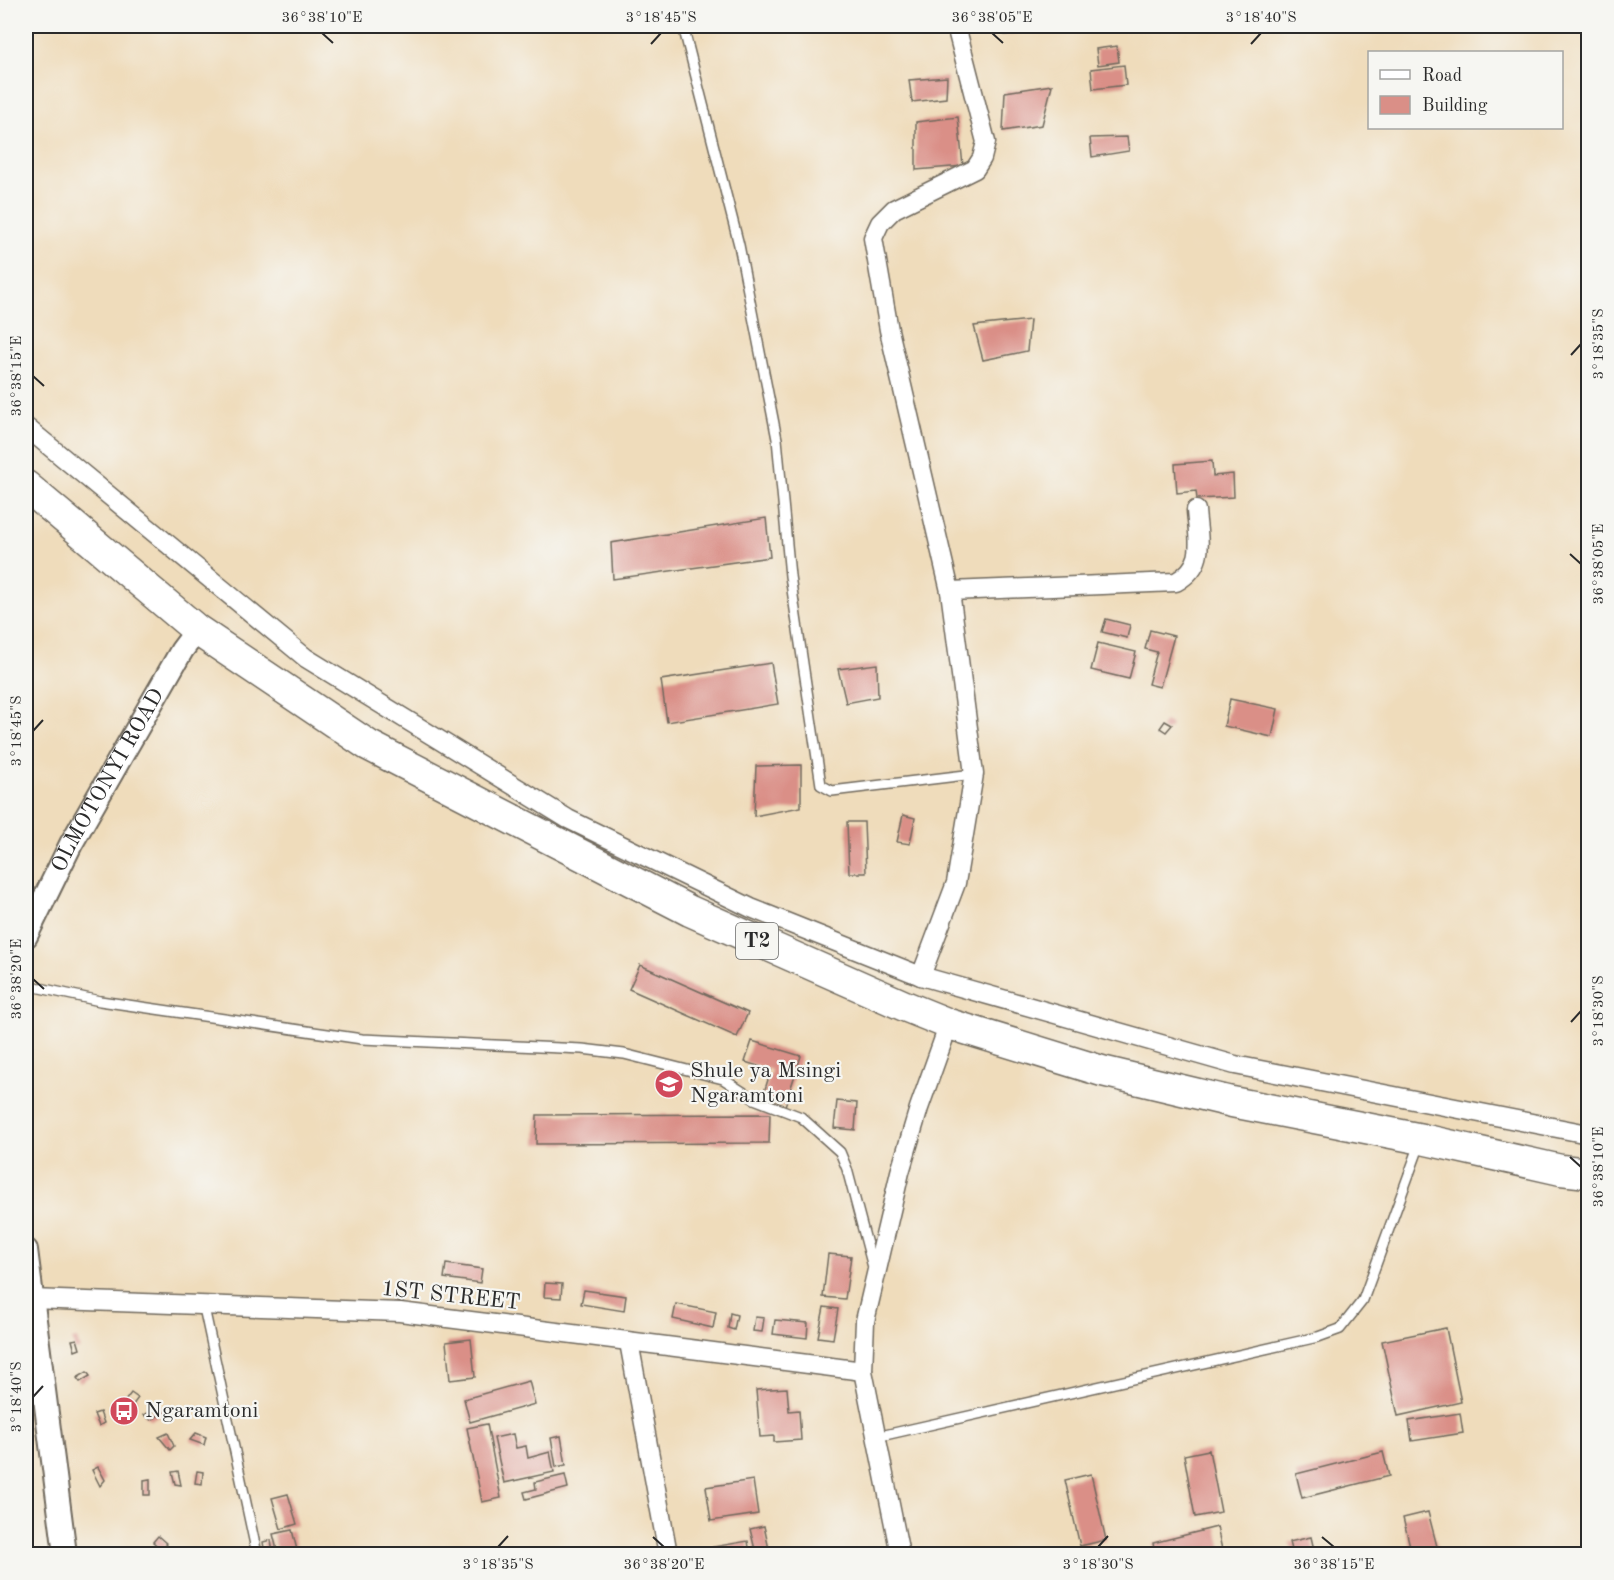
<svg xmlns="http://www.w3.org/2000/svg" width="1614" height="1580" font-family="'Old Standard TT',serif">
  <rect width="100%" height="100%" fill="#f6f6f2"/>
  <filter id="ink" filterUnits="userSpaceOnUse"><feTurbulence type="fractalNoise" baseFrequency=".0167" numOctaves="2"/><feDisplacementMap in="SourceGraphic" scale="12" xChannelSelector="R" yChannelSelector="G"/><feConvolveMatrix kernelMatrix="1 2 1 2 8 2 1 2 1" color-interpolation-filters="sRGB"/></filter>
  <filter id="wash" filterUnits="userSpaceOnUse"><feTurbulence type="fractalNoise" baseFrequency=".008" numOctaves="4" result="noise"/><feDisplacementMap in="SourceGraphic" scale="24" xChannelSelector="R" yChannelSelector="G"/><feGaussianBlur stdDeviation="1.35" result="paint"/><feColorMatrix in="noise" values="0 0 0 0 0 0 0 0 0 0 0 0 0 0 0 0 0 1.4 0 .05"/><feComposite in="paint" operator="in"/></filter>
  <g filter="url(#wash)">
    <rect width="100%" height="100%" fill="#efdcbb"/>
    <g id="blocks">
      <g fill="#da8f87">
        <polygon points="1004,26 1027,26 1027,27 1016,29 1017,33 1005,35"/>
        <polygon points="1117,46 1119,62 1098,65 1096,49"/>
        <polygon points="1124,65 1126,85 1093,89 1091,69"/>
        <polygon points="947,77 946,98 912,102 909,80"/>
        <polygon points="1052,85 1042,125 1003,131 1005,92"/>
        <polygon points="958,117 963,166 916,170 916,122"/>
        <polygon points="1127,137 1129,151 1092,157 1090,138"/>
        <polygon points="1030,320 1027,351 983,360 974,326"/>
        <polygon points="1212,461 1213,476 1233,474 1234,497 1197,499 1196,491 1177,493 1175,464"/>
        <polygon points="766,518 770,557 613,579 611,543"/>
        <polygon points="1106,619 1130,625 1127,638 1102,632"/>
        <polygon points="1150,630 1174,636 1160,687 1148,684 1157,652 1145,649"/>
        <polygon points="1098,643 1136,652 1129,679 1091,670"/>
        <polygon points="771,663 778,704 667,722 661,680"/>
        <polygon points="877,664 878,697 846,703 838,669"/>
        <polygon points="1230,699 1278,709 1272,737 1224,726"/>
        <polygon points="1165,721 1172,725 1166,732 1160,728"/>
        <polygon points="801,765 801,807 754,816 756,766"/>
        <polygon points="903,815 915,818 910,844 897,842"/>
        <polygon points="847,822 864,822 866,873 849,873"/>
        <polygon points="640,965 748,1013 737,1037 629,989"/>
        <polygon points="752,1041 801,1056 785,1106 762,1099 771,1070 745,1062"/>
        <polygon points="837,1101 857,1103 855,1130 834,1128"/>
        <polygon points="770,1114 769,1143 536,1144 537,1115"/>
        <polygon points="828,1254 851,1256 845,1299 823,1297"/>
        <polygon points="446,1264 482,1269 480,1283 444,1278"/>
        <polygon points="545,1283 562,1284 561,1298 544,1297"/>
        <polygon points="584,1290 626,1296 624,1311 581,1304"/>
        <polygon points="676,1304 716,1312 713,1328 673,1319"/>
        <polygon points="824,1307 838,1309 833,1339 818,1337"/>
        <polygon points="730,1313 737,1315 734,1330 728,1328"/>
        <polygon points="755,1317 764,1318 762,1332 753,1331"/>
        <polygon points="775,1320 808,1323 807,1338 773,1334"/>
        <polygon points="1446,1328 1461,1402 1398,1416 1382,1341"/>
        <polygon points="77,1339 80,1349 75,1351 72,1340"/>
        <polygon points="471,1339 475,1377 450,1380 446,1342"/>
        <polygon points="87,1372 90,1376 80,1382 77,1378"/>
        <polygon points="529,1381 535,1404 470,1422 464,1399"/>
        <polygon points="787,1388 789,1411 799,1410 801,1440 774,1442 774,1436 760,1437 756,1390"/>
        <polygon points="131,1393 138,1398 129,1410 122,1405"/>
        <polygon points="160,1406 164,1412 151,1420 144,1415"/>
        <polygon points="100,1412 104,1423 99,1426 94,1414"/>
        <polygon points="1460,1413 1463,1433 1412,1441 1409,1421"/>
        <polygon points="487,1424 501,1498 482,1502 467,1428"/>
        <polygon points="168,1433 174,1446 170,1450 159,1437"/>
        <polygon points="196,1433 206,1437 204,1445 190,1440"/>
        <polygon points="513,1434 516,1448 526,1446 528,1458 550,1452 554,1472 504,1483 494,1438"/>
        <polygon points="561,1436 566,1465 556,1467 551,1438"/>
        <polygon points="1209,1450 1221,1512 1195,1517 1184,1455"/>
        <polygon points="1383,1452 1389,1476 1302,1498 1296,1474"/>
        <polygon points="98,1467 105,1480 100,1486 92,1470"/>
        <polygon points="178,1471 181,1485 175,1484 172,1472"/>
        <polygon points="197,1471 203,1472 202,1484 195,1483"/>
        <polygon points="1091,1474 1106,1540 1080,1546 1065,1480"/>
        <polygon points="565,1475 568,1488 526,1499 524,1492 536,1489 535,1482"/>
        <polygon points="150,1479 150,1495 144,1495 144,1480"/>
        <polygon points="753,1480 758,1514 711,1521 706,1487"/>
        <polygon points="288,1494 297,1524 281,1529 272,1498"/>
        <polygon points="1428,1512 1439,1554 1412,1554 1403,1518"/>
        <polygon points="764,1526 770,1554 756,1554 750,1529"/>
        <polygon points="1217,1527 1223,1554 1155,1554 1153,1543"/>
        <polygon points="292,1530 297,1550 278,1554 273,1534"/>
        <polygon points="158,1536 167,1544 162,1550 153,1542"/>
        <polygon points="1311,1537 1315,1554 1292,1554 1289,1542"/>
        <polygon points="271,1540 273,1553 265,1554 263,1542"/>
        <polygon points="748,1541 750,1554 715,1554 713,1547"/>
      </g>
    </g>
  </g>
  <g filter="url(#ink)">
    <use href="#blocks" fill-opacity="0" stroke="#70695d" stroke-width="1.5"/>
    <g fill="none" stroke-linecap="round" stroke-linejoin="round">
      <g stroke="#70695d" stroke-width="12">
        <g id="service">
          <polyline points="683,26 739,245 777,439 790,576 821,785 832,791 974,774"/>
          <polyline points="26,985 100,1001 362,1039 582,1049 624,1054 723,1079 754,1099 801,1117 840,1152 847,1169 874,1271"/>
          <polyline points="203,1303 257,1554"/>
          <polyline points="876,1437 1318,1337 1340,1329 1363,1300 1420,1144"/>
        </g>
      </g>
      <g stroke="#70695d" stroke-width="21">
        <g id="minor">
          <polyline points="26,427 306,658 568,819 751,908 921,976 1235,1065 1588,1134"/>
          <path d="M950,591L1176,582C1207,564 1198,541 1196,510"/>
          <polyline points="921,976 956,883 974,774 950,591 889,330 873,238 880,223 894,209 975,169 982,158 986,142 956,26"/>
          <polyline points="31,1299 400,1312 863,1371"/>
          <polyline points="629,1342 668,1554"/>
          <polyline points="900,1554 863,1371 865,1321 900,1172 919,1108 949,1024"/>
        </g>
      </g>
      <g stroke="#70695d" stroke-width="26">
        <g id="tertiary">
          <path id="s1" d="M26,936L71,844L182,650L197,630"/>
          <polyline points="26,1250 65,1554"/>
        </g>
      </g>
      <g stroke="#70695d" stroke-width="33">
        <polyline id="trunk" points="26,486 197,630 368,745 690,911 907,1007 949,1024 1102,1071 1232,1102 1422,1139 1561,1170 1588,1173"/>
      </g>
      <use href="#service" stroke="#fff" stroke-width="9"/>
      <use href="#minor" stroke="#fff" stroke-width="18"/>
      <use href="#tertiary" stroke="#fff" stroke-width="22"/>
      <use href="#trunk" stroke="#fff" stroke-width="30"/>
    </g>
  </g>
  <path fill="none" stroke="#2b2b2b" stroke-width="2" d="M322,33L333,43M992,33L1003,43M651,44L661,33M1251,44L1261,33M1571,355L1581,344M33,376L44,386M1570,554L1581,564M33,731L43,720M33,979L44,989M1571,1022L1581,1011M1570,1157L1581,1167M33,1397L43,1386M653,1537L664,1547M1322,1537L1334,1547M498,1547L508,1536M1098,1547L1108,1536"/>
  <defs>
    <g id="school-disc" transform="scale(1.5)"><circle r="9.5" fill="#d1495b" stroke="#f6f6f2"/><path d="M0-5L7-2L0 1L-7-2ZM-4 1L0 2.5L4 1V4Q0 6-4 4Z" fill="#fff"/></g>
    <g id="bus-disc" transform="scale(1.5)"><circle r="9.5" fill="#d1495b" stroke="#f6f6f2"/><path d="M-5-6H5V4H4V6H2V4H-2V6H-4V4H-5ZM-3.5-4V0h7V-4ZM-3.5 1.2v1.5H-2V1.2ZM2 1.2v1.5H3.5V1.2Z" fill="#fff"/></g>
  </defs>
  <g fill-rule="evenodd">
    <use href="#school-disc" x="669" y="1084"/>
    <use href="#bus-disc" x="124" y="1411"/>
  </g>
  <g text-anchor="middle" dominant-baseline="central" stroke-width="4.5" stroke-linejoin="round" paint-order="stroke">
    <rect fill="#f6f6f2" stroke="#686867" stroke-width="1.5" x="736" y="923" width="42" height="36" rx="4.5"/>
    <g font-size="21" font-weight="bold" fill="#2b2b2b">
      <text x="757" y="941">T2</text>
    </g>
    <g font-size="22" fill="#2b2b2b" stroke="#f6f6f2">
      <text stroke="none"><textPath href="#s1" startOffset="176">OLMOTONYI ROAD</textPath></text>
      <text transform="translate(451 1296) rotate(6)">1ST STREET</text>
    </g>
    <g font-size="22" fill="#2b2b2b" stroke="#f6f6f2" text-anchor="start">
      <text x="690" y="1071">Shule ya Msingi<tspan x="690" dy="25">Ngaramtoni</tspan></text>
      <text x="145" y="1411">Ngaramtoni</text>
    </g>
  </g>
  <rect width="1614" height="1580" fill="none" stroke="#f6f6f2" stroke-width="66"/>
  <rect x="1368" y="51" width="195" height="78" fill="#f6f6f2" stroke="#a5a5a2" stroke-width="1.5"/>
  <rect x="1380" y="70" width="30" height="9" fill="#ffffff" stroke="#a5a5a2" stroke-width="1.5"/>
  <text x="1422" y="81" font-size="18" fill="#2b2b2b">Road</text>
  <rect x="1380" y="96" width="30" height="18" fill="#da8f87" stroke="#a5a5a2" stroke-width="1.5"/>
  <text x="1422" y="111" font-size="18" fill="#2b2b2b">Building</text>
  <rect x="33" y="33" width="1548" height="1514" fill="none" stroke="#2b2b2b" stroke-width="2"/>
  <g font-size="15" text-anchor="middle" fill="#2b2b2b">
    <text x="322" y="22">36°38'10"E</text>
    <text x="661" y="22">3°18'45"S</text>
    <text x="992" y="22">36°38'05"E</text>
    <text x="1261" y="22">3°18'40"S</text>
    <text transform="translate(1598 344) rotate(-90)" y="5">3°18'35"S</text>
    <text transform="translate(16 376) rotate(-90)" y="5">36°38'15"E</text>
    <text transform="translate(1598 564) rotate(-90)" y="5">36°38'05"E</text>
    <text transform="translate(16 731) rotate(-90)" y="5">3°18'45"S</text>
    <text transform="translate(16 979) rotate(-90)" y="5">36°38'20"E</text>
    <text transform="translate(1598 1011) rotate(-90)" y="5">3°18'30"S</text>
    <text transform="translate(1598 1167) rotate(-90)" y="5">36°38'10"E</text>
    <text transform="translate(16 1397) rotate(-90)" y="5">3°18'40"S</text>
    <text x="498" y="1569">3°18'35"S</text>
    <text x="664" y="1569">36°38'20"E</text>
    <text x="1098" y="1569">3°18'30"S</text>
    <text x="1334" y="1569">36°38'15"E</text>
  </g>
</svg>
